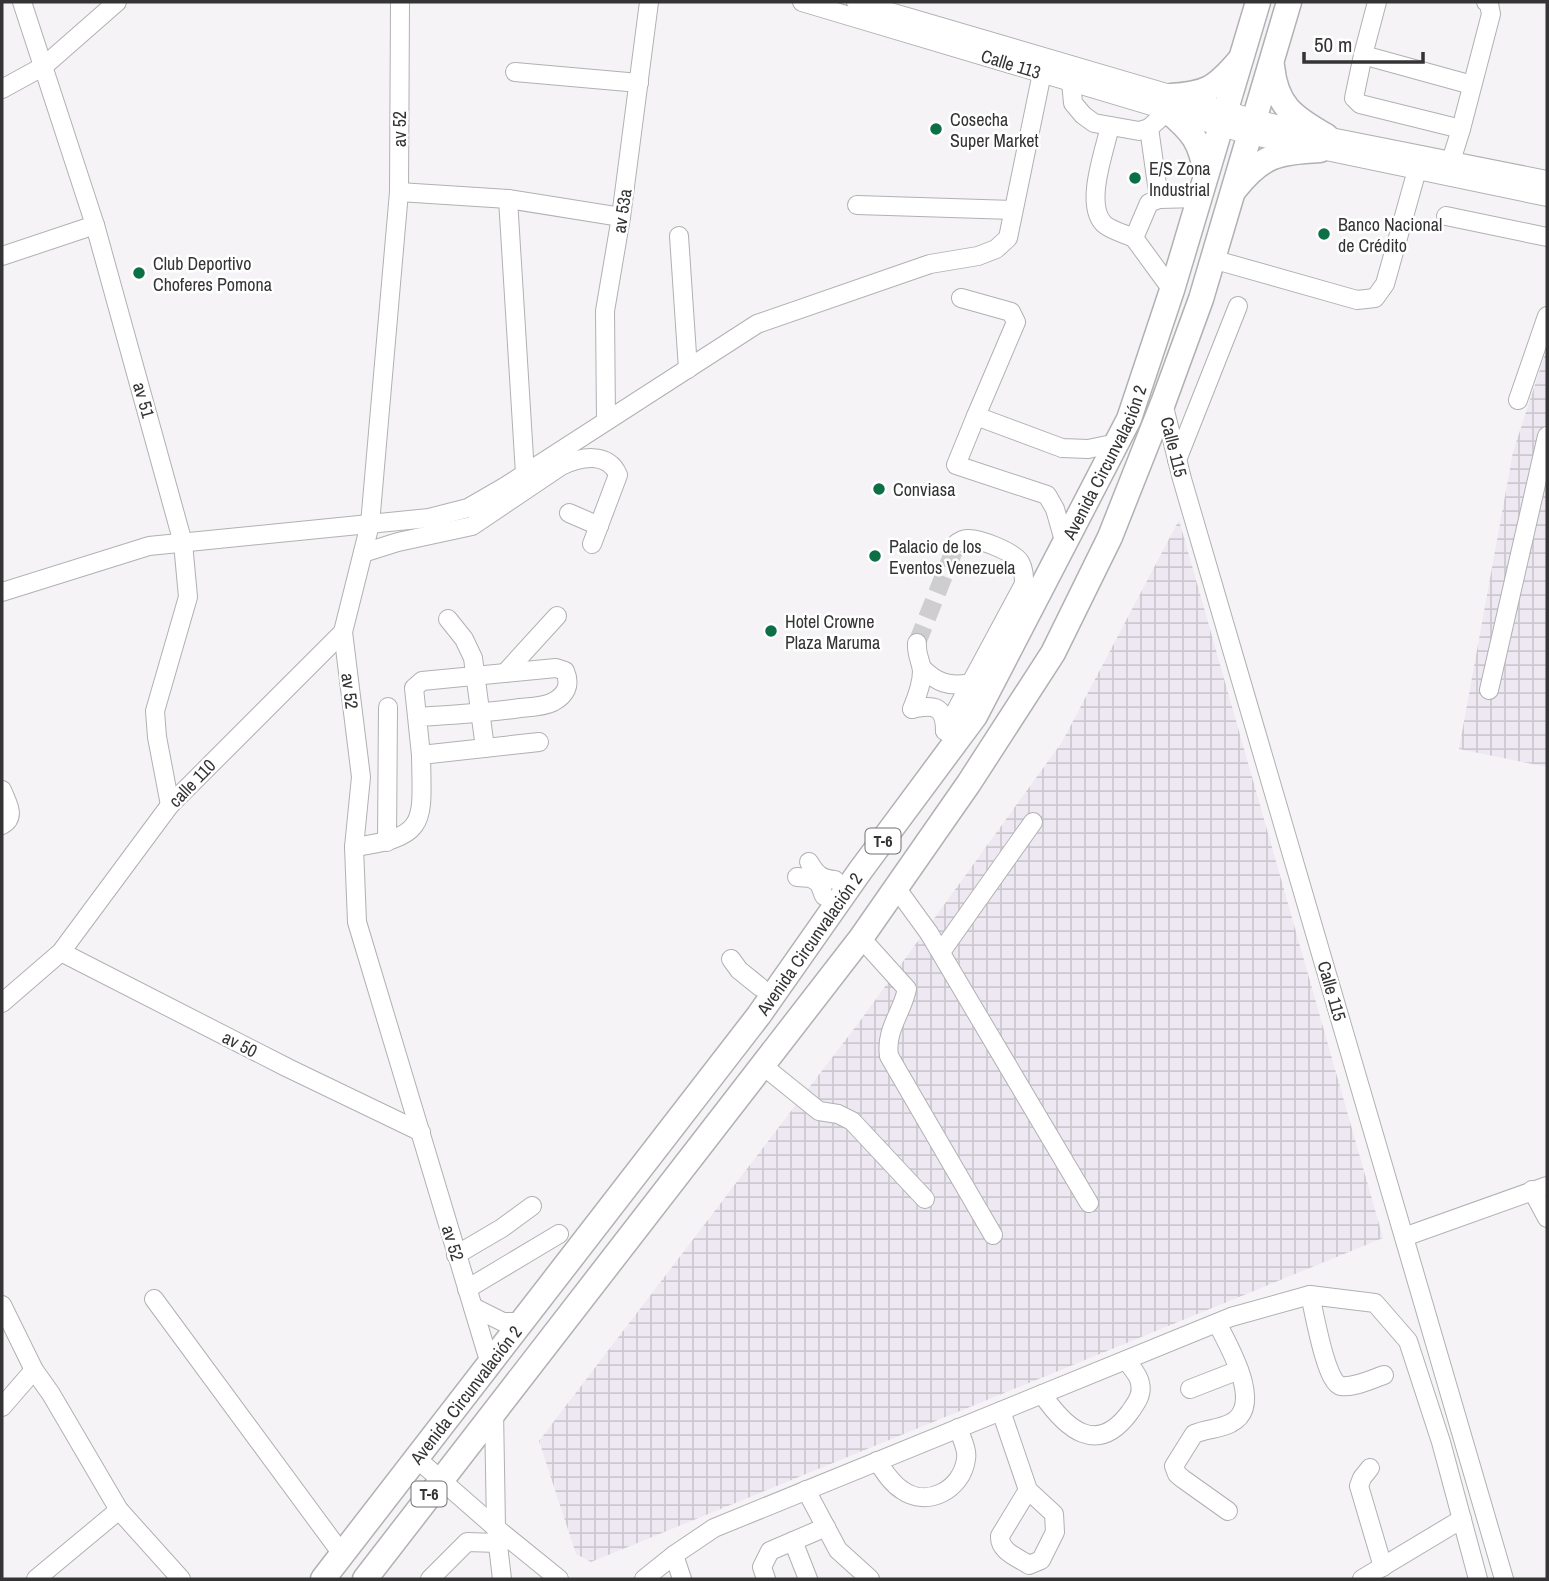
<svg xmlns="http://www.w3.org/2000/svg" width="1549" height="1581" font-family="'Archivo Narrow',sans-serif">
  <defs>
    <pattern id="industrial-grid" width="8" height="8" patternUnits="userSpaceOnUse" patternTransform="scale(1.75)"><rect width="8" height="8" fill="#ede8f2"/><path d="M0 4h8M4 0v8" fill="none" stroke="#ccc8d0"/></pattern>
  </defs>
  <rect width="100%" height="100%" fill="#f5f3f6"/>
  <g fill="url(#industrial-grid)">
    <polygon points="1547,348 1547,767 1459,749 1513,452"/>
    <polygon points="1179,520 1383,1238 591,1562 576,1554 539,1441 860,1021 1062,742"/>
  </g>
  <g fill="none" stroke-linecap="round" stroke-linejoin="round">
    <polyline stroke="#cecdcf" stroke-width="18" stroke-dasharray="18 9" stroke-linecap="butt" points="917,643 957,543"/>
    <g stroke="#b1b0b3" stroke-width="20">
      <g id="minor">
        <polyline points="22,2 95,225 183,543 188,597 155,711 157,737 170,805"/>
        <polyline points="400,2 399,192 370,524 343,632 361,777 354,847 357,922 490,1364"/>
        <polyline points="802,2 1249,135 1547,197"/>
        <polyline points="856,2 1255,119 1326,136 1547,180"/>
        <polyline points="1377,2 1363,55 1472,85"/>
        <polyline points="1363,55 1354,98 1360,104 1461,129 1451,161"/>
        <polyline points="515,72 639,83"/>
        <polyline points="1071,82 1073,103 1083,115 1094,123 1139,131 1149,128 1168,111"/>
        <polyline points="2,89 44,66 117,2"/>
        <path d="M1110,126C1105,150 1084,204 1104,224C1110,230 1125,234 1134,238"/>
        <polyline points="1149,128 1159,199"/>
        <polyline points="1461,129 1491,14 1489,4 1486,2"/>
        <polyline points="399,192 508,199 621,217"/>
        <polyline points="508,199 525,474"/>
        <polyline points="857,205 1013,210"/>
        <polyline points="1446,216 1547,237"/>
        <polyline points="679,236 688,369"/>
        <polyline points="2,256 95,225"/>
        <polyline points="1212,259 1357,300 1375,298 1385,284 1417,170"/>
        <polyline points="1172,290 1134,238 1149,203 1159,199 1199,198"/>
        <polyline points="961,298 1011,312 1016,322 976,416"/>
        <polyline points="1518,400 1547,316"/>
        <polyline points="1163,403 1182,479 1504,1579"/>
        <polyline points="606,421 605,311 621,217 649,2"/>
        <polyline points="1177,460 1238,306"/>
        <polyline points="569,513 599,526"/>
        <polyline points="1065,544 1055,509 1047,495 956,465 976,416 1062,448 1088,449 1117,443"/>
        <path d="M363,553L398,542L472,526L561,466C580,457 608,451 618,475L592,544"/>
        <polyline points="2,592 149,546 429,518 468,508 506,486 757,324 930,264 978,256 996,249 1008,238 1042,73"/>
        <polyline points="448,619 464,639 473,658 485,748"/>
        <path d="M922,668C937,683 949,687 970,683"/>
        <polyline points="505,673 557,616"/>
        <polyline points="1489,690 1547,436"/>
        <path d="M912,709C917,697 922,684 922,671C921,661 916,654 917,643"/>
        <path d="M912,709C934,704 945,706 945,731"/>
        <path d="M417,717C452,715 486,713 520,708C531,707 543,707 553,702C566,695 571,685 565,671L556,668L422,681L414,688L421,755"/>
        <path d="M945,731L1024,584C1024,576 1024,569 1020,562C1014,552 979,538 967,539C963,539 961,541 957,543"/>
        <path d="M2,790C7,803 17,817 2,825"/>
        <polyline points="387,842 388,707"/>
        <path d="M354,847C429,837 422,822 421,755L539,742"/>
        <path d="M809,862C816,874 821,879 835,880"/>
        <polyline points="797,877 811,878 819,883 824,896"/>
        <polyline points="897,889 929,933 1089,1203"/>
        <path d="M861,938L907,989C902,1013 885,1030 889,1056L993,1235"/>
        <polyline points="61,952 288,1068 421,1132"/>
        <polyline points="941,952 1033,822"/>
        <polyline points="731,959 739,970 760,987"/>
        <polyline points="2,1003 61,952 170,805 343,632"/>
        <polyline points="762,1065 819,1111 838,1114 852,1121 925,1199"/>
        <polyline points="1532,1190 1547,1218"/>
        <polyline points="1404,1237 1547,1186"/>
        <polyline points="456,1255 502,1228 532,1206"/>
        <polyline points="467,1289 559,1234"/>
        <path d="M1310,1295C1314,1311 1326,1384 1341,1386C1354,1388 1372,1379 1384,1375"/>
        <polyline points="154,1299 342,1554"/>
        <polyline points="2,1305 34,1370 51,1394 119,1510 181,1579"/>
        <polyline points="473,1307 503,1322 522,1322"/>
        <path d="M1217,1323C1228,1345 1265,1406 1231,1423C1220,1429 1206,1429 1194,1434L1174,1466L1177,1474L1183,1479L1228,1511"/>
        <polyline points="1190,1389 1239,1370"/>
        <path d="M1042,1394C1066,1429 1097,1457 1130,1412C1136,1403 1143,1395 1140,1383C1139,1375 1130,1366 1126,1360"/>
        <polyline points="2,1407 34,1370"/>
        <polyline points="494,1410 496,1528 502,1579"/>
        <path d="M1001,1411L1028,1490L1054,1514L1055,1532L1041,1560L1029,1565C1017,1557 999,1551 1000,1536L1028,1490"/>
        <polyline points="416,1458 496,1528 559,1579"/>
        <path d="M877,1461C884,1471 891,1483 902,1490C927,1508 962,1490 966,1459C968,1450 961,1437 958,1428"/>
        <polyline points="1370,1468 1362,1478 1359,1486 1383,1567"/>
        <polyline points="806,1490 838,1550 870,1579"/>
        <polyline points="793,1541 808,1579"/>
        <polyline points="674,1555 682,1579"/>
        <polyline points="36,1579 119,1510"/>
        <polyline points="430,1579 467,1542 498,1543"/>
        <polyline points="644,1579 674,1555 714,1528 1231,1317 1310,1295 1375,1303 1408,1341 1441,1442 1478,1579"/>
        <polyline points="766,1579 762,1567 770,1551 826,1527"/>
        <polyline points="1362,1579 1462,1519"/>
      </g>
    </g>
    <g stroke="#b1b0b3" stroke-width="27">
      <g id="highway">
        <path d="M1272,66C1276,106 1293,117 1326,136"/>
        <path d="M1171,96C1205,94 1215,89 1238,62"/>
        <path d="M1168,111C1193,132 1200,141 1206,173"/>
        <path d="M1235,189C1262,155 1278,152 1320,150"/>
        <path id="s1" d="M323,1579L759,1015L860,871L975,716L1129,419L1172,290L1258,2"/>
        <polyline points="365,1579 861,938 969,783 1053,653 1110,537 1163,403 1201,299 1289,2"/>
      </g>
    </g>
    <use href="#minor" stroke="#fff" stroke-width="18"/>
    <use href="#highway" stroke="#fff" stroke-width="24"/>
  </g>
  <g fill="#0c6f45" stroke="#fff" stroke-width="2.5">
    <circle cx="936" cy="129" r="7"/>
    <circle cx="1135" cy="178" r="7"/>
    <circle cx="1324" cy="234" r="7"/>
    <circle cx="139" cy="273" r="7"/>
    <circle cx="879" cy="489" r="7"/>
    <circle cx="875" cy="556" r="7"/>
    <circle cx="771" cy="631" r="7"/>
  </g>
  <g text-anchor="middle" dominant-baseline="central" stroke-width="5" stroke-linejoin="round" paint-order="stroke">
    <g fill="#fff" stroke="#717172" stroke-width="2">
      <rect x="865.5" y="828.5" width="35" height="25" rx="5"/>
      <rect x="411.5" y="1481.5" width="35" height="25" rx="5"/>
    </g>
    <g font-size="16" font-weight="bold" fill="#343435">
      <text x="883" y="841">T-6</text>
      <text x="429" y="1494">T-6</text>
    </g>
    <g font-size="18" fill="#343435" stroke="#fff">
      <text transform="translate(1011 64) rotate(17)">Calle 113</text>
      <text transform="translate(399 129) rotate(-90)">av 52</text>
      <text transform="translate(622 211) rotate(-82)">av 53a</text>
      <text transform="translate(144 400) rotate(74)">av 51</text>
      <text transform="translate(1174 447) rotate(76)">Calle 115</text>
      <text stroke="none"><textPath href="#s1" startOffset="1367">Avenida Circunvalación 2</textPath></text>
      <text transform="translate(350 691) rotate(83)">av 52</text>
      <text transform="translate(192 783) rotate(-46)">calle 110</text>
      <text stroke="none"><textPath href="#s1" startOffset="800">Avenida Circunvalación 2</textPath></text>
      <text transform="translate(1332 991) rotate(74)">Calle 115</text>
      <text transform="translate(240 1044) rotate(27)">av 50</text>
      <text transform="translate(453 1243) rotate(73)">av 52</text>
      <text stroke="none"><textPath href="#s1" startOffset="233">Avenida Circunvalación 2</textPath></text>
    </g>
    <g font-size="18" fill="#343435" stroke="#fff" text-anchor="start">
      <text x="950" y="119">Cosecha<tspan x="950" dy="21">Super Market</tspan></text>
      <text x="1149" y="168">E/S Zona<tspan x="1149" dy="21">Industrial</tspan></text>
      <text x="1338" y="224">Banco Nacional<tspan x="1338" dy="21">de Crédito</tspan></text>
      <text x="153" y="263">Club Deportivo<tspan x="153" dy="21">Choferes Pomona</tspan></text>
      <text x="893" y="489">Conviasa</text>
      <text x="889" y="546">Palacio de los<tspan x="889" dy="21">Eventos Venezuela</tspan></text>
      <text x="785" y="621">Hotel Crowne<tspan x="785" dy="21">Plaza Maruma</tspan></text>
    </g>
  </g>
  <rect width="1549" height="1581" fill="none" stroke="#343435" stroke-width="7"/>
  <path d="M1304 52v10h119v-10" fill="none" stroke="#343435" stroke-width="3.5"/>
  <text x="1314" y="52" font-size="21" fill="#343435" stroke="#ffffff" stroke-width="5" paint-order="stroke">50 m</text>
</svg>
